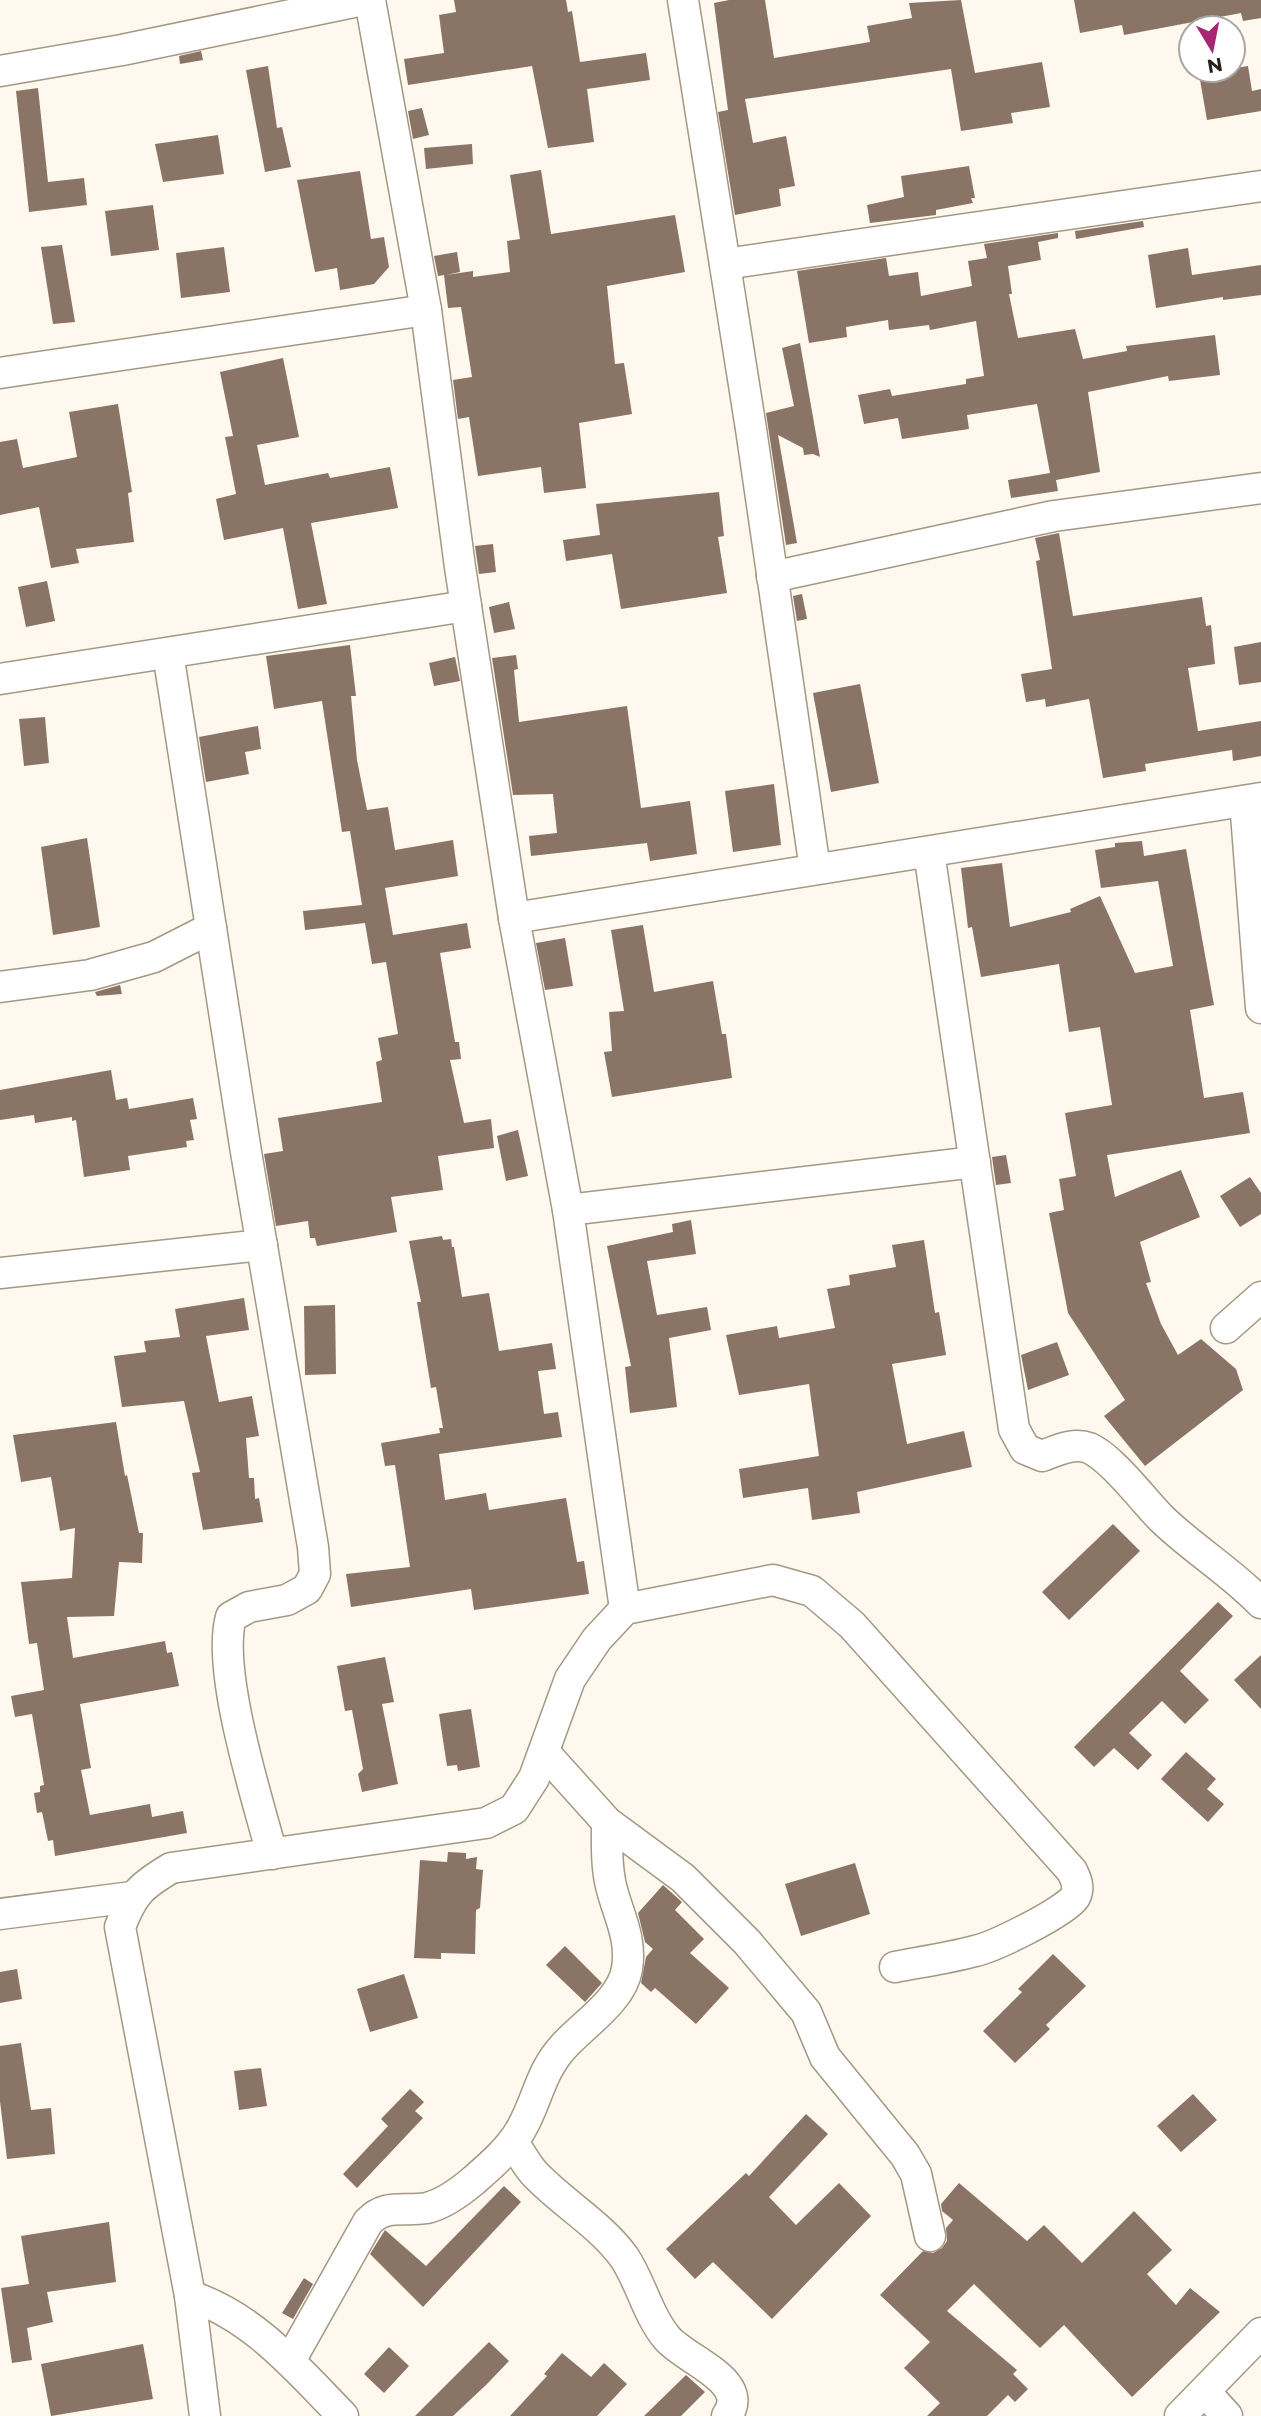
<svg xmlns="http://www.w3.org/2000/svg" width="1261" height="2416" font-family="Montserrat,sans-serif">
  <rect width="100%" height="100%" fill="#fef8ef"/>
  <g fill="#897465">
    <polygon points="454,0 566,0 568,12 572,11 580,62 646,53 650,80 587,89 594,142 548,148 532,66 408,85 404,59 444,53 439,15 456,12"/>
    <polygon points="729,0 765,0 774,58 870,42 867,26 912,18 909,3 961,0 975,73 1042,62 1050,107 1011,113 1013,123 961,131 951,69 745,99 753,143 786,136 795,186 779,189 781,206 735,215 718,112 728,110 714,3"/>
    <polygon points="1074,0 1261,0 1261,18 1243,21 1241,13 1124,35 1122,25 1080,33"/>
    <polygon points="201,51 203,60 180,64 179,56"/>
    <polygon points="268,66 277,128 282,127 291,167 265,172 246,70"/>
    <polygon points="1248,66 1252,91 1261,89 1261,111 1207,120 1199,74"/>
    <polygon points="38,88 48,182 84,178 87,205 29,212 16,91"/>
    <polygon points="422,108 429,135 413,139 408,111"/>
    <polygon points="218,135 224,174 163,182 155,144"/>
    <polygon points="472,144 473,164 426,169 424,148"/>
    <polygon points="969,166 975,198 971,198 973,203 936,210 936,215 870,223 867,205 904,197 901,176"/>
    <polygon points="541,170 551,234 675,215 685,272 607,286 615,364 624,363 632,414 579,423 586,488 544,493 541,467 478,476 469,417 458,419 453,380 472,377 461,307 448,308 444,275 438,276 434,256 457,252 460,272 446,275 473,271 473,277 510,272 507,241 520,239 510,175"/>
    <polygon points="360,171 371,239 384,237 389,267 374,284 340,290 337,268 315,272 297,180"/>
    <polygon points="153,205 159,250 111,256 105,211"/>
    <polygon points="1143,221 1144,227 1076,239 1075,231"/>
    <polygon points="1058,233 1058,238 1038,242 1041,260 1008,266 1012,294 1009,294 1018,338 1075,329 1083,359 1127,351 1126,346 1215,335 1220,375 1169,381 1168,376 1088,392 1100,472 1056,480 1058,491 1011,498 1008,480 1050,473 1037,404 967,415 969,429 902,439 898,418 864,424 858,395 890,389 892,396 966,384 966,379 984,376 976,321 930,330 929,325 889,330 888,320 846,327 847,337 809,343 797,271 886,258 889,276 918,272 921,296 972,286 968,261 987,258 984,244"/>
    <polygon points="62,245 75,322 53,324 41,247"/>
    <polygon points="224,247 230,292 181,298 176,253"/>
    <polygon points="1188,248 1192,275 1261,265 1261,295 1223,300 1223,297 1156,308 1148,255"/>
    <polygon points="800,343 820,457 813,454 804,455 803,448 778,435 797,543 786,545 766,413 794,406 782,348"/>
    <polygon points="283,358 299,437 257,445 265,485 328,473 330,478 390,467 398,508 311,523 327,604 298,609 283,528 224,540 216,499 236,494 225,437 233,436 220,372"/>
    <polygon points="118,404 132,492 128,493 134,542 76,549 79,563 51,568 39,507 0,515 0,442 17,439 23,468 77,457 69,412"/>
    <polygon points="719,492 724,536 718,537 727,593 621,609 612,554 566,561 563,540 600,535 596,504"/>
    <polygon points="1059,533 1073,616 1202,597 1206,626 1211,625 1215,664 1188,668 1198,731 1261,721 1261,756 1233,761 1232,750 1145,764 1146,771 1103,778 1089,699 1046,707 1045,699 1026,702 1021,674 1052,669 1036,561 1040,560 1035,538"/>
    <polygon points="493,544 496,572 479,574 475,546"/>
    <polygon points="47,581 55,621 26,627 18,587"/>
    <polygon points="802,594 807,619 797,621 793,596"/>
    <polygon points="509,602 515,629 494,633 489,607"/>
    <polygon points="1261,642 1261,682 1239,685 1234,647"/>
    <polygon points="350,645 356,696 351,696 357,760 367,810 388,807 395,850 453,840 458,876 385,888 393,935 467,923 471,948 440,953 455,1042 459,1042 461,1059 450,1060 464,1123 491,1119 494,1148 438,1156 443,1190 391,1197 397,1232 317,1246 315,1238 310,1238 308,1221 276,1226 264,1154 283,1151 278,1118 382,1102 376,1062 382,1060 378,1038 398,1034 386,962 372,964 365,923 305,930 303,911 362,905 350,831 342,832 322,701 274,709 266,656"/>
    <polygon points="516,655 518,669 514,670 519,722 627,706 641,808 690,801 697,854 650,861 647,843 531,856 529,836 557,833 553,794 513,795 492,658"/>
    <polygon points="455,657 460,681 434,686 429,663"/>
    <polygon points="860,684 879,783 831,792 813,693"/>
    <polygon points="45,717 49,763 24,766 19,719"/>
    <polygon points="258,726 261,749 245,752 249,774 206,782 199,737"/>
    <polygon points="774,784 781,845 733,852 725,791"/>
    <polygon points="87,838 100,927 53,935 41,847"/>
    <polygon points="1142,841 1144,856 1186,849 1214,1005 1190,1010 1204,1098 1243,1092 1250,1133 1107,1155 1115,1197 1181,1170 1200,1217 1140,1242 1151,1282 1146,1283 1161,1324 1178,1355 1201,1339 1236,1369 1243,1390 1145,1466 1104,1416 1125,1400 1068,1313 1049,1213 1064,1210 1059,1179 1076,1176 1065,1113 1112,1105 1100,1027 1069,1032 1059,964 981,977 972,927 968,928 961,868 1002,863 1010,927 1071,912 1070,909 1100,896 1135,973 1173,966 1158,881 1101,888 1095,850 1115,847 1115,843"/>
    <polygon points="643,925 654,992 713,981 722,1034 726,1034 732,1078 612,1097 604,1052 612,1051 609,1012 624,1011 611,930"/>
    <polygon points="565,938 573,986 545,990 536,943"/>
    <polygon points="120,985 122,994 97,996 95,992"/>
    <polygon points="111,1070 116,1100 127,1098 129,1109 193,1098 197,1119 190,1120 194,1140 186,1141 187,1147 128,1156 130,1170 84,1177 76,1120 72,1121 72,1117 35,1123 34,1115 0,1120 0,1090"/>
    <polygon points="518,1130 528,1176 506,1181 497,1136"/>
    <polygon points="1006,1155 1011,1183 996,1185 992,1157"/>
    <polygon points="1250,1177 1261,1193 1261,1214 1240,1227 1220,1196"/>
    <polygon points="691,1220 696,1254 647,1261 657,1315 707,1307 711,1330 669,1338 677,1407 630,1413 625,1367 631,1366 607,1246 673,1232 672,1224"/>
    <polygon points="442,1236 443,1240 451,1239 452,1247 454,1247 462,1297 489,1293 499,1351 552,1343 556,1369 538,1371 544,1414 558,1412 562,1437 439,1454 445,1500 486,1493 489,1510 566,1498 577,1562 584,1561 589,1594 474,1610 471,1589 351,1607 346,1574 410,1567 395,1465 385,1466 381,1443 440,1433 439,1428 443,1428 436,1387 431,1388 417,1302 421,1302 409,1241"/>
    <polygon points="924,1240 935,1313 939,1312 946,1355 892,1364 907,1444 964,1431 972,1467 857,1492 860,1513 812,1520 808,1488 743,1498 739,1469 819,1456 809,1384 739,1395 726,1335 777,1326 779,1338 835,1328 827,1289 850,1285 849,1275 896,1267 892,1245"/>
    <polygon points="244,1298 249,1330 206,1336 219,1402 252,1396 259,1436 246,1438 249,1478 254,1478 255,1499 259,1498 263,1522 203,1530 192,1473 200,1472 184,1401 122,1407 114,1356 146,1352 144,1341 180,1337 175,1309"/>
    <polygon points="335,1305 336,1374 305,1375 304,1306"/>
    <polygon points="1057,1342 1069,1375 1028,1390 1021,1355"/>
    <polygon points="116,1422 125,1476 127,1475 139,1533 143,1533 142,1563 119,1562 114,1616 67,1617 73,1658 165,1641 167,1653 172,1652 179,1686 80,1704 91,1768 81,1770 90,1815 150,1804 152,1817 183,1811 187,1833 55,1856 53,1840 48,1841 42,1812 37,1813 34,1793 40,1792 40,1786 44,1785 32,1714 15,1717 11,1696 44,1690 37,1643 29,1644 21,1582 72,1578 75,1528 60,1531 51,1477 21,1482 13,1435"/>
    <polygon points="1113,1524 1140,1551 1069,1620 1042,1592"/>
    <polygon points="1218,1602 1233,1616 1180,1671 1209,1700 1185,1724 1162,1701 1129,1733 1152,1755 1138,1770 1114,1748 1094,1767 1074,1747"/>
    <polygon points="1261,1655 1261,1709 1234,1680"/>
    <polygon points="385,1657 394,1702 382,1704 398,1784 362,1792 358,1774 363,1769 352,1710 345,1711 337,1666"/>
    <polygon points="471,1709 480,1767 458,1771 457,1765 447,1766 439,1714"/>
    <polygon points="1186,1752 1216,1779 1207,1789 1224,1804 1208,1822 1161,1779"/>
    <polygon points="448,1852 466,1853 466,1859 477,1857 476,1869 483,1870 480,1908 476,1910 475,1954 441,1953 441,1959 414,1958 420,1860 447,1862"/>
    <polygon points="855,1863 870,1914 801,1936 785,1884"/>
    <polygon points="663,1885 682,1902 675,1910 704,1939 690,1953 729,1988 696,2024 655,1988 651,1992 641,1983 646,1957 653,1949 645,1942 638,1913"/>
    <polygon points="565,1946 602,1983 585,2002 546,1965"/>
    <polygon points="1053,1954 1086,1986 1046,2025 1050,2029 1015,2063 983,2031 1022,1992 1018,1989"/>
    <polygon points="17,1969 22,1999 0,2003 0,1972"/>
    <polygon points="404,1974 418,2018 370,2032 357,1989"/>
    <polygon points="21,2043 31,2110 51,2108 55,2154 7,2159 0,2101 0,2046"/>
    <polygon points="261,2068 267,2106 239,2110 234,2071"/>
    <polygon points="410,2089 424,2102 415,2111 423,2118 357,2188 343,2174 388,2126 381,2119"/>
    <polygon points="1193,2094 1217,2120 1181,2152 1157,2126"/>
    <polygon points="806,2114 828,2134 769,2197 796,2225 839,2183 871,2216 772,2319 713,2262 695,2279 666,2249 746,2173 749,2176"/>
    <polygon points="959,2183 1027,2241 1044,2225 1082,2263 1134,2211 1172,2250 1147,2274 1176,2305 1190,2288 1220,2312 1132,2397 1064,2325 1040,2348 974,2284 947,2311 1017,2370 1013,2374 1028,2389 1015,2402 1008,2395 987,2416 927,2416 940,2403 904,2368 930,2342 880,2295 923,2251 933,2253 942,2248 947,2241 946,2228 953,2220 942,2211 941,2204"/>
    <polygon points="504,2186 521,2202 423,2307 370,2254 385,2230 426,2266"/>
    <polygon points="109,2222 116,2282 47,2292 53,2322 27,2328 32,2360 12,2363 1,2288 29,2284 21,2236"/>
    <polygon points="304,2278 313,2284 293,2319 282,2313"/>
    <polygon points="489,2342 509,2361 487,2384 453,2416 415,2416"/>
    <polygon points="143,2344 153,2399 51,2416 41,2364"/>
    <polygon points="389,2347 409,2366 384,2393 364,2374"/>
    <polygon points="562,2353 591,2377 604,2363 627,2384 597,2416 510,2416 547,2376 544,2374"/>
    <polygon points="686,2375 705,2392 681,2416 644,2416"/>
  </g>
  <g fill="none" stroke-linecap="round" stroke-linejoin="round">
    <g stroke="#a59882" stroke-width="33">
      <g id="minor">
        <polyline points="370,0 426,310 460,567 514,918 568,1210 625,1609"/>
        <polyline points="683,0 751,429 815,869"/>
        <polyline points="0,71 122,50 363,0"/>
        <polyline points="725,264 1261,186"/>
        <polyline points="0,373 426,310"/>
        <polyline points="772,577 1054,516 1261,488"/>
        <path d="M168,653L246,1152L313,1547L315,1574L307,1589L287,1600L249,1607L231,1617C216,1670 257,1798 272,1854"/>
        <polyline points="0,679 466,606"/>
        <polyline points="1245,801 1261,1008"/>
        <path d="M929,852L1014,1429L1025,1449L1042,1456C1056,1451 1073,1442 1089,1448C1111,1457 1144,1501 1162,1519C1193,1549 1231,1572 1261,1603"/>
        <polyline points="514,918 1261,798"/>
        <polyline points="0,987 90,975 154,957 211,928"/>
        <polyline points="568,1210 975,1162"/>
        <polyline points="0,1273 262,1245"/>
        <polyline points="1226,1328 1261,1297"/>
        <polyline points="544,1752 607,1822 683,1878 747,1942 806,2012 825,2057 905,2155 916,2174 930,2236"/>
        <polyline points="0,1914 132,1897"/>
        <path d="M513,2142C520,2152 526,2164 534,2173C562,2203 600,2224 624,2257C641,2282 647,2314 667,2338C685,2360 752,2381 727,2416"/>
        <path d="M190,2296C253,2316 298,2370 343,2416"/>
        <path d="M290,2361L368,2222C386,2203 403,2212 427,2208C443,2204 460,2192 473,2181C489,2167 509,2150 520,2131C538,2101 539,2073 564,2046C584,2024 622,2000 627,1969C632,1937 618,1915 611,1886C606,1865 607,1843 607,1822"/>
        <polyline points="1206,2393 1227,2416"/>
        <path d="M205,2416L190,2296L120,1927C133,1893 141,1886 171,1868L486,1823L514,1809L534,1778L570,1679L597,1639L625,1609L773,1580L812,1591L852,1625L1072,1871C1076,1879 1080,1888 1075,1897C1065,1912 994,1947 975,1951C949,1958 921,1962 895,1967"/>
        <polyline points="1180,2416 1261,2333"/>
      </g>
    </g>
    <use href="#minor" stroke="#fff" stroke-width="30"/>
  </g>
  <g transform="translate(1212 49) rotate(170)"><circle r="33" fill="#ffffff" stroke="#a9a6a3" stroke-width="2"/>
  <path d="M0-5L12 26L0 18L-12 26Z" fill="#a72572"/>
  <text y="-10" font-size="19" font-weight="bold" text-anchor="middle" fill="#272119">N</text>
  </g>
</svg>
